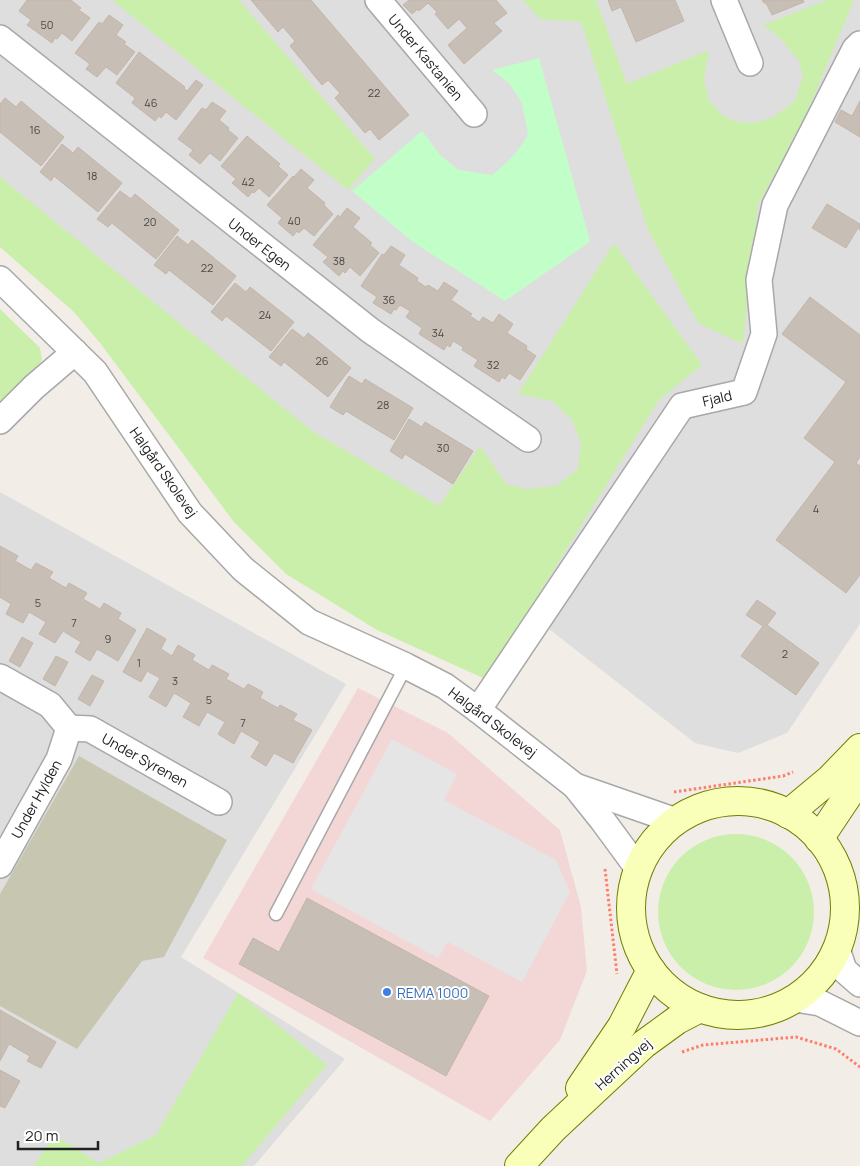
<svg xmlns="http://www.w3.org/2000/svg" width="860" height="1166" font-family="Manrope,sans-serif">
  <rect width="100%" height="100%" fill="#f2eee7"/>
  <g fill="#dfdede">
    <polygon points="0,0 860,0 860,624 787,733 738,753 695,743 0,200"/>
    <polygon points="0,492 346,684 181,957 345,1059 254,1166 0,1166"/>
  </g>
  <polygon fill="#f3d7d6" points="358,688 448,733 560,830 581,907 587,971 560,1040 490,1121 203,958"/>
  <polygon fill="#c7c7b1" points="79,756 227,840 164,957 142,961 77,1049 0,1006 0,894"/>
  <g fill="#caefaa">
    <polygon points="112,0 239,0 375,159 348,190"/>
    <polygon points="523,0 596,0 627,84 709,50 704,80 709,100 723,116 738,122 749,123 762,121 775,116 795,101 803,76 799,61 780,38 763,25 827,0 854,0 806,115 758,205 743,344 698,323 648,230 581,22 540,19"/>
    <polygon points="0,177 312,431 439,506 480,446 506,484 526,489 556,486 578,469 581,443 572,420 552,401 518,394 614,243 702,365 659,400 527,613 483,678 377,630 286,574 234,522 100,343 75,313 0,247"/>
    <polygon points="0,309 40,348 42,360 34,372 0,404"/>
    <circle cx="736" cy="912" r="78"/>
    <polygon points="238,993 327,1065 242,1166 34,1166 54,1135 99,1163 156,1135"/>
  </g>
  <path fill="#c2fec8" d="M539,58L590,241L584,246L505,301L413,242L352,191L422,131L441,156L459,170L492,175C508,162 518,153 528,134L522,103L509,83L492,70Z"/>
  <polygon fill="#e5e5e5" points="392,739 457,774 444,800 556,860 570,892 522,982 448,942 438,958 311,889"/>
  <g fill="#c7beb6" stroke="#c5b5a8">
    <polygon points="27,0 71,0 81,8 79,10 90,18 72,41 62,33 57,39 55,38 52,43 27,25 31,20 19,11"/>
    <polygon points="251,0 311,0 409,115 379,140 370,129 365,133 335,98 340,93 328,80 322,85 290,46 295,41 283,27 278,32"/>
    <polygon points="409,0 496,0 507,13 494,23 502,31 464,64 448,45 467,28 459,19 448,29 435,14 437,12 428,3 419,11 418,9 412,14 403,5"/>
    <polygon points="608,0 675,0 684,21 636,42 621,7 612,11"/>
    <polygon points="762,0 803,0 804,2 772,15 766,3 764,3"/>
    <polygon points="109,15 123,25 116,35 126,42 124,44 135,52 117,75 106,67 97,77 86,69 90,64 75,53 99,22 102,24"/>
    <polygon points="139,52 185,87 184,88 187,91 196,80 203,85 176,120 166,112 161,118 159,116 155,121 132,103 135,98 116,83"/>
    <polygon points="5,98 16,107 21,101 64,137 41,166 0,132 0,104"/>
    <polygon points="860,101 860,137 835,122 841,110 852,116"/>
    <polygon points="212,102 226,111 219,120 229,128 228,130 238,138 220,161 210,153 200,164 189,155 193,150 178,139 202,108 206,110"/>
    <polygon points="247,136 280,164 278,166 288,175 269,197 259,188 254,193 252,192 248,197 232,183 236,179 221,166"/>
    <polygon points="62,144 73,153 78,147 122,183 98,212 54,176 51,181 40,172"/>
    <polygon points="301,169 314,180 307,188 325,203 324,205 333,214 314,236 304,228 299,233 297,231 293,236 278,223 282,218 267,205 293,176 294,177"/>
    <polygon points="120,191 131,199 135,194 179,230 156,259 112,223 108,227 97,219"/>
    <polygon points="827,204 860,224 860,230 858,228 846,248 812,228"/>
    <polygon points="347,208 360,218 353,227 372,243 370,245 379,253 360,276 350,267 345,273 343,271 339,276 323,262 328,257 313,245 338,215 340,217"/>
    <polygon points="177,236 188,245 192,240 236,276 213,305 169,270 166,274 154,265"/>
    <polygon points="391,246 405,255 399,265 418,278 417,281 426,287 428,285 438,291 444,282 458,291 451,300 472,314 470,316 479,322 483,317 493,323 499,314 513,324 507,333 527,346 526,349 536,356 520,380 509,373 505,379 502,377 499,382 474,366 478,360 462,350 463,347 453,341 450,347 447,345 444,350 419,334 422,328 406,317 410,311 400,305 396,310 394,309 391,314 373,303 377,297 361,286 382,254 384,255"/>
    <polygon points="235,283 246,292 250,287 294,322 271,351 226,316 222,321 211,312"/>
    <polygon points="810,297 860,335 860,457 856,463 860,466 860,575 846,593 776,540 835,462 804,438 846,382 782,334"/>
    <polygon points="292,329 304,338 308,333 351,368 328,397 284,362 281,366 269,357"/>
    <polygon points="349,376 362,384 365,379 413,408 394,440 346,411 343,415 330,407"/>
    <polygon points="409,419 422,427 425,422 473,451 453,484 405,454 402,459 390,451"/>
    <polygon points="0,546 18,556 15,561 31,570 36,563 53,572 49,578 66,588 69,583 87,593 83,599 100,609 104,603 121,613 118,619 136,630 118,661 97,649 90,661 75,652 81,642 63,631 55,643 39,634 46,622 29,612 23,623 6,614 11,604 0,597"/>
    <polygon points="757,600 776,613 767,625 819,663 796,695 741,656 763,626 746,615"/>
    <polygon points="147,628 166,639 161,649 172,656 178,645 195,655 192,660 209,670 212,665 229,674 226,679 244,689 248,684 263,692 260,698 278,708 280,705 297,714 293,720 312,730 293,763 274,753 266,766 251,757 260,742 241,731 234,744 218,734 225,722 207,712 199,726 183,717 191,703 174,693 166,707 149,697 160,678 147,671 141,682 123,672"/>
    <polygon points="22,637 33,643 20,667 9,661"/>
    <polygon points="56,656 68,662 55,686 43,679"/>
    <polygon points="92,675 104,681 90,706 78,699"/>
    <polygon points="307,898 489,996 446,1076 239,964 253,938 279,952"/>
    <polygon points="0,1010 56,1042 41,1068 27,1061 30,1056 9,1044 0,1061"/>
    <polygon points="0,1070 20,1081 5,1108 0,1106"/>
  </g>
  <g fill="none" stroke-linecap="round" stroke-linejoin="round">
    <g stroke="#a8a8a8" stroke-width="15">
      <polyline id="service" points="276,914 406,666"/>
    </g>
    <g stroke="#a8a8a8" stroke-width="28">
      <g id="minor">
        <polyline points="378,0 474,114"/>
        <polyline points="724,0 750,63"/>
        <polyline points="0,38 371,331 528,439"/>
        <polyline points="0,279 95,372 190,513 243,569 309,622 406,666 445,686 478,710 575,786 603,821 639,870"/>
        <polyline points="0,421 34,387 75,352"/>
        <polyline points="0,677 50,705 69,728 59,759 0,865"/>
        <polyline points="478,710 682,406 744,392 764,334 759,280 775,205 855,49 860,44"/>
        <polyline points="69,728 90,729 219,802"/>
        <polyline points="575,786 676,821"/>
        <polyline points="837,949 844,970 860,984"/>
        <polyline points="795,999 820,1003 860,1023"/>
      </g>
    </g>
    <g stroke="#6f8000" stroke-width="30">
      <g id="secondary">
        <circle cx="738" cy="908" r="107"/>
        <polyline points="788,814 830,779 860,748"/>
        <polyline points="819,839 849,794 860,776"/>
        <polyline points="580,1088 622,1026 651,970"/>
        <polyline points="519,1166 553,1129 644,1044 677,1020 700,1008"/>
      </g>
    </g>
    <g stroke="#ff7e6b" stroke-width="3" stroke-dasharray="2.5 2.5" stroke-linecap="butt">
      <polyline points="674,792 783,776 793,772"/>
      <polyline points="605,869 617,974"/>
      <polyline points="682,1052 703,1045 796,1037 836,1049 860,1067"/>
    </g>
    <use href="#service" stroke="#fff" stroke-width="12"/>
    <use href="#minor" stroke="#fff" stroke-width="25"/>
    <use href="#secondary" stroke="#f9feb9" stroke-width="28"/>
  </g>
  <circle fill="#3f7fe0" stroke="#fff" stroke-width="2" cx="387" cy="992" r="5"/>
  <g text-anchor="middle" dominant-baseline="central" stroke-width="4" stroke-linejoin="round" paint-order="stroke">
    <g font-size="11" fill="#4a4846">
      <text x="47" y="24">50</text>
      <text x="374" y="92">22</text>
      <text x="151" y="102">46</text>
      <text x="35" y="129">16</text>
      <text x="92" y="175">18</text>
      <text x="248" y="181">42</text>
      <text x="294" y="220">40</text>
      <text x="150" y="221">20</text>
      <text x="339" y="260">38</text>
      <text x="207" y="267">22</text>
      <text x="389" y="299">36</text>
      <text x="265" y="314">24</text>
      <text x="438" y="332">34</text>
      <text x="322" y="360">26</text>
      <text x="493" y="364">32</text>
      <text x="383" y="404">28</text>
      <text x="443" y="447">30</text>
      <text x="816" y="508">4</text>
      <text x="38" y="602">5</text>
      <text x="74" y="622">7</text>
      <text x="108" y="638">9</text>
      <text x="785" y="653">2</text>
      <text x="139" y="662">1</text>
      <text x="175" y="680">3</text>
      <text x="209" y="699">5</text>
      <text x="243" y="722">7</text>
    </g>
    <g font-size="14" fill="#212121" stroke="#fff">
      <text transform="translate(426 57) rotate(50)">Under Kastanien</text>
      <text transform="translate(260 244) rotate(38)">Under Egen</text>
      <text transform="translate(717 398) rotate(-13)">Fjald</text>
      <text transform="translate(164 472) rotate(55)">Halgård Skolevej</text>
      <text transform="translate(493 722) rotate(37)">Halgård Skolevej</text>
      <text transform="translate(145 760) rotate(29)">Under Syrenen</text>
      <text transform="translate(36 799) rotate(-61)">Under Hylden</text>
      <text transform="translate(623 1064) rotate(-42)">Herningvej</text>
    </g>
    <g font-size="14" fill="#366cbe" stroke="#fff" text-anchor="start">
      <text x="397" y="992">REMA 1000</text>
    </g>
  </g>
  <path d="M18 1141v8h80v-8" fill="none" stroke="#212121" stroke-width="2.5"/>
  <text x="25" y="1141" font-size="15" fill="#212121" stroke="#ffffff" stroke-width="4" paint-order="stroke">20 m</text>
</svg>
